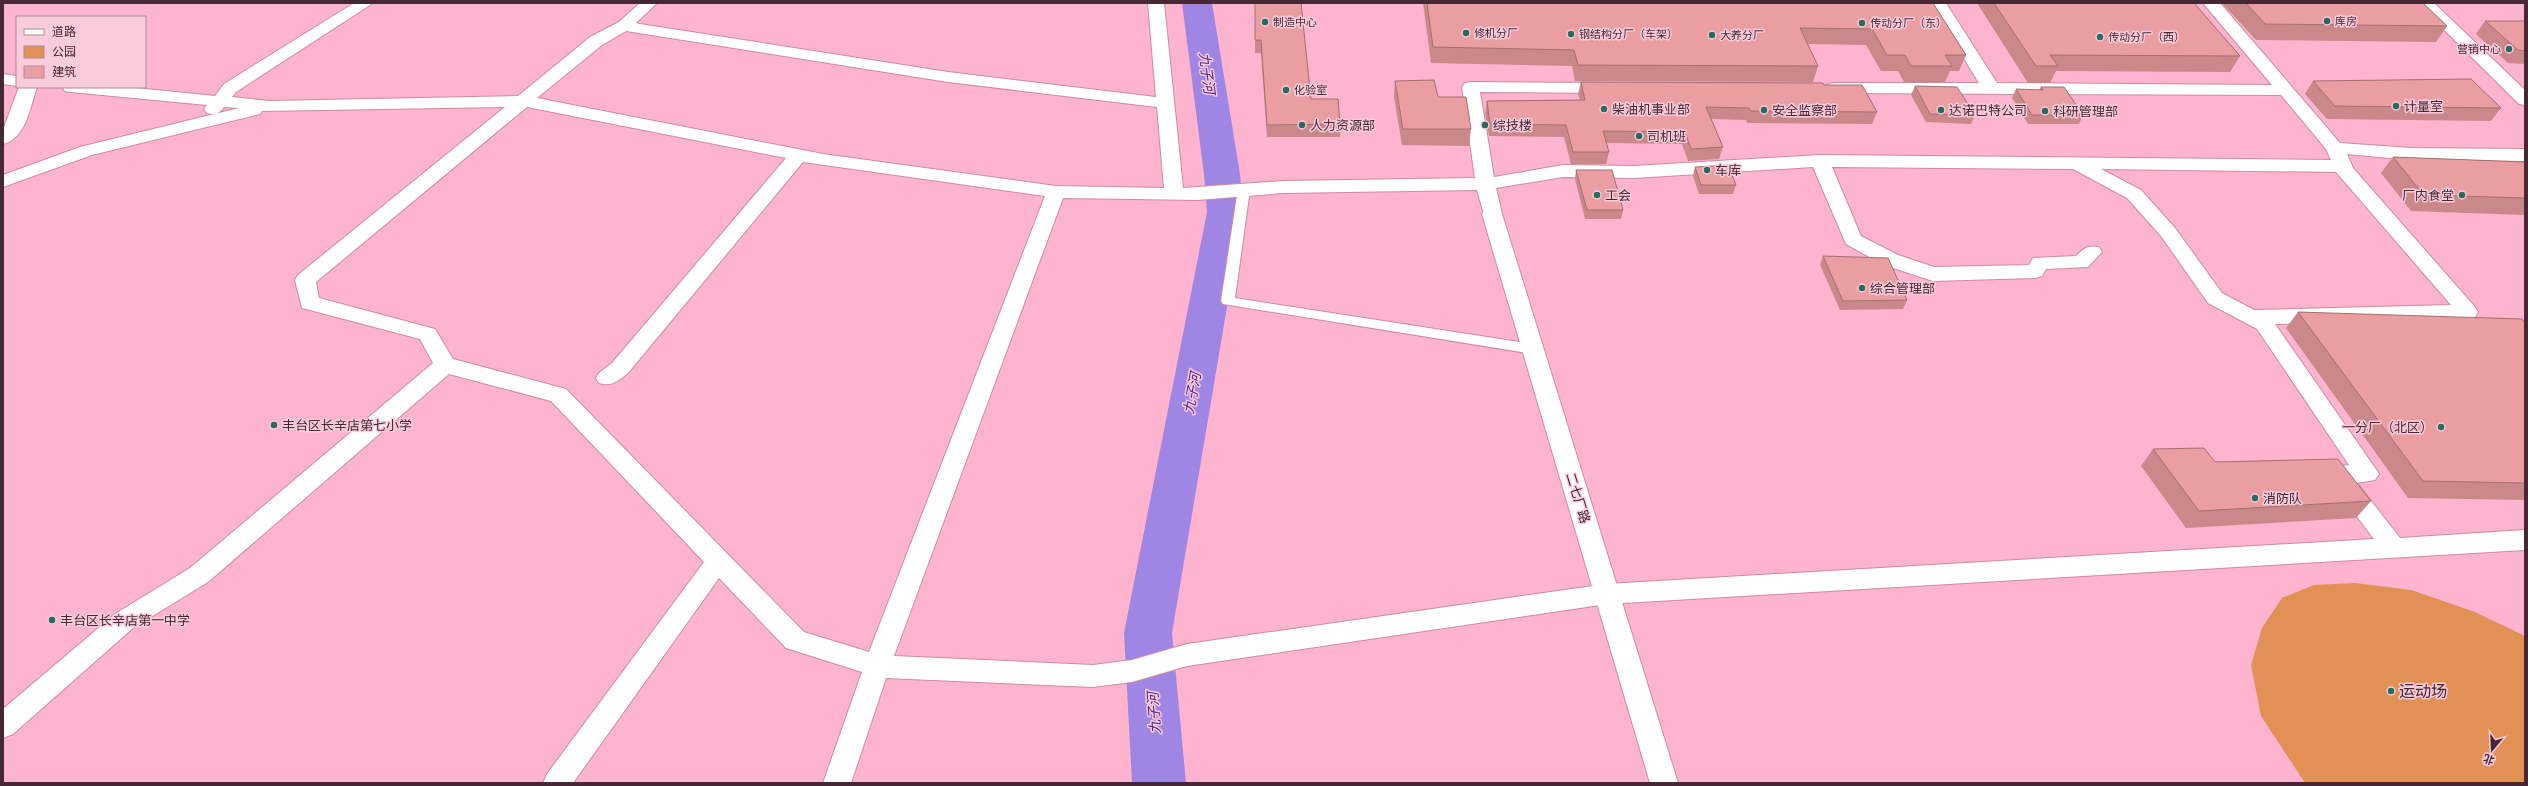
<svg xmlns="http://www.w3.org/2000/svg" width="2528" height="786" font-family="Lora,'Noto Sans SC',serif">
  <rect width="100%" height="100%" fill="#feb3cf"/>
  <polygon fill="#e19056" points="2355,583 2411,590 2475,612 2525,636 2525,783 2305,783 2261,716 2251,665 2262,628 2282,598 2314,585"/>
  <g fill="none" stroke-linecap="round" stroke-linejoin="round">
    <polygon fill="#a086e4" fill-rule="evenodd" points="1182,3 1212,3 1240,174 1243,212 1172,633 1186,783 1132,783 1124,633 1207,212 1204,174"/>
    <g stroke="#d089a4" stroke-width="2">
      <polygon id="lane" points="1244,185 1250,189 1235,298 1533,344 1540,349 1533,354 1223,304 1221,301 1238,189"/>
    </g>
    <g stroke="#d089a4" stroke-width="2">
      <g id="street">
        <path d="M354,3H373L236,92L232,97L269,101L518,96L590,37L619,22L640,3H657L636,23L640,24L948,72L1156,97L1148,3H1164L1183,188L1283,181L1475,178L1462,87L1465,83L1471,82L1609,83L1615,84L1618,88L1615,92L1609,93L1480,92L1494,177L1563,165L1634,166L1820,155L2331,160L2326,149L2281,95L1834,93L1828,92L1825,88L1828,84L1834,83H1979L1930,3H1946L1997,83L2272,85L2203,3H2220L2340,143L2411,148L2525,149V161L2411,160L2347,154L2353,168L2475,307L2478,312L2475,317L2468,319L2275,324L2375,468L2379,474L2375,480L2357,483L2400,538L2525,530V550L1607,604L1187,666L1132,682L1093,687L886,678L851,783H823L862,672L786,648L719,578L573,783H543L547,774L704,562L551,401L449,374L208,582L133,628L13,734L3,738V709L115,614L190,568L433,363L420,339L302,308L295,280L298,275L505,107L262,111L260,114L92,155L3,187V175L80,147L239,108L224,107C219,114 215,115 207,113L204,109L207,105L71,92L65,91L62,87H126L215,96L224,84ZM626,31L948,82L1157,107L1164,188L1056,186L823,154L537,98L602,45ZM527,107L786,158L612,363L599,373L596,378L599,383C612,387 618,381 628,373L803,162L1045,196L869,652L804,632L566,389L453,359L435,329L319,298L316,282ZM1813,167L1846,244L1884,265L1933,281L2035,278L2042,276L2046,269L2088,267L2102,252L2099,247C2088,245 2084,248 2076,256L2033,258L2029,265L1934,267L1898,255L1861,236L1832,167L2073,169L2127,198L2161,236L2208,303L2257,329L2349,465L2329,468L2325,474L2329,480L2334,482L2337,490L2374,539L1607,584L1187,644L1132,660L1093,665L894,656L1063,198L1198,200L1283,193L1477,190L1485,218L1492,220L1499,218L1502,214L1496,188L1563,177L1634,178ZM2101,169L2336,172L2451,305L2254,310L2222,293L2175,228L2141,190Z"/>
        <polygon points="2417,3 2434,3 2525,90 2525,105 2519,104"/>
        <polygon points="3,74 17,76 17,86 3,84"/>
        <path d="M19,87H37C30,107 26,139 3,144V130Z"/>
      </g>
    </g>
    <g stroke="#d089a4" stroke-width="2">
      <polygon id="secondary" points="1492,208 1499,210 1502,214 1678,783 1650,783 1482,214 1485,210"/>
    </g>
    <use href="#lane" fill="#fff" fill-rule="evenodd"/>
    <use href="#street" fill="#fff" fill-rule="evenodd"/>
    <use href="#secondary" fill="#fff" fill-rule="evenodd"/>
  </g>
  <g fill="#ca888b">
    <polygon points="1255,3 1311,99 1340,124 1340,137 1267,137 1261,53 1255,53"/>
    <polygon points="1423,3 1933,3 1966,55 1959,71 1950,71 1945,82 1904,82 1898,71 1881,71 1866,45 1808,44 1818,66 1813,82 1575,81 1572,66 1431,63"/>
    <polygon points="1977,3 2194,3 2240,56 2230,72 2056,71 2050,83 2028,83"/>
    <polygon points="2222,3 2423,3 2447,26 2436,42 2256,40"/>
    <polygon points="2485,21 2525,21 2525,64 2508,63 2476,34"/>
    <polygon points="1395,81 1438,97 1471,129 1469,146 1402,145 1394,97"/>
    <polygon points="2313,81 2501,108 2491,121 2327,119 2305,94"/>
    <polygon points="1581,82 1824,85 1877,112 1872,124 1747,123 1746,120 1711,119 1723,147 1719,159 1688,161 1682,144 1606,143 1609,152 1606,164 1571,164 1564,137 1489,136 1485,113 1487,101 1580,100 1578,94"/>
    <polygon points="1915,86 1975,115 1971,124 1926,122 1911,95"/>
    <polygon points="2041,87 2083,115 2079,124 2028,124 2012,98 2016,89 2039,90"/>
    <polygon points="2393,157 2525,162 2525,215 2411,211 2381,173"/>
    <polygon points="1695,167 1736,185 1733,194 1699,194 1693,176"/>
    <polygon points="1576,170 1623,210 1621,219 1585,219 1575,179"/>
    <polygon points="1823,256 1907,300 1903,309 1840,310 1820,265"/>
    <polygon points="2298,312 2525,323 2525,500 2408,498 2286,328"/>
    <polygon points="2153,449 2215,462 2371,501 2356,518 2186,528 2141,466"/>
  </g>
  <g fill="#eb9ea2" stroke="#a46f71">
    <polygon points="1255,3 1301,3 1311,99 1338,99 1340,124 1267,125 1261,40 1255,40"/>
    <polygon points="1427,3 1933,3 1966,55 1945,55 1952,66 1911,66 1905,55 1887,55 1872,29 1800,28 1818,66 1578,65 1574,50 1433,47"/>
    <polygon points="1994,3 2194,3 2240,56 2050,55 2058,66 2036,66"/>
    <polygon points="2246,3 2423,3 2447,26 2265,24"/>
    <polygon points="2485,21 2525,21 2525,51 2518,50"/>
    <polygon points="2471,79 2501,108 2335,106 2313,81"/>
    <polygon points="1434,80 1438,97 1466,97 1471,129 1403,129 1395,81"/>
    <polygon points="1581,82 1823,83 1824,85 1862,85 1877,112 1751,111 1749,108 1706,107 1723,147 1691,149 1685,132 1603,131 1609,152 1573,152 1566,125 1490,124 1487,101 1585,100"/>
    <polygon points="1915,86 1957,87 1975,115 1930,114"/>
    <polygon points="2041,87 2064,87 2083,115 2032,115 2016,89 2043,90"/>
    <polygon points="2393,157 2525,162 2525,198 2424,195"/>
    <polygon points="1728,165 1736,185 1701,185 1695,167"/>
    <polygon points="1576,170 1612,170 1623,210 1587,210"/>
    <polygon points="1823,256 1888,258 1907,300 1843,301"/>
    <polygon points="2298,312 2522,319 2525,323 2525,483 2423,481"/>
    <polygon points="2204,448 2215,462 2338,459 2371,501 2199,511 2153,449"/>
  </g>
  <g fill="#286b5c" stroke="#f9cbdb" stroke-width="1.5">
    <circle cx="2327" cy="21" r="4"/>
    <circle cx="1265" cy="22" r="4"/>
    <circle cx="1862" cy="23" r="4"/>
    <circle cx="1466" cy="33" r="4"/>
    <circle cx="1571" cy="34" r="4"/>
    <circle cx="1712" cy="35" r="4"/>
    <circle cx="2100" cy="37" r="4"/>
    <circle cx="2509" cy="49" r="4"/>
    <circle cx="1286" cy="90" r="4"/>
    <circle cx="2396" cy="106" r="4"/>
    <circle cx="1604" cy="109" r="4"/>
    <circle cx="1764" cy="110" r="4"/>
    <circle cx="1941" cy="110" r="4"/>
    <circle cx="2045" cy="111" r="4"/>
    <circle cx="1302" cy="125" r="4"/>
    <circle cx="1485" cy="125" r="4"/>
    <circle cx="1639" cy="136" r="4"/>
    <circle cx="1707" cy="170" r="4"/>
    <circle cx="1597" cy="195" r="4"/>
    <circle cx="2462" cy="195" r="4"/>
    <circle cx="1862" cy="288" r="4"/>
    <circle cx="274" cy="425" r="4"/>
    <circle cx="2441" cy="427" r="4"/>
    <circle cx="2255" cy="498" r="4"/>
    <circle cx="52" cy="620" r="4"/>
    <circle cx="2391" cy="691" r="4"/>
  </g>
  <g text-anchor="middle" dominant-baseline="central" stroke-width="3" stroke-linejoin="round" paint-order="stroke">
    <g font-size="11" fill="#452833" stroke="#f9cbdb" text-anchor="start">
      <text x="2335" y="21">库房</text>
      <text x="1273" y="22">制造中心</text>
      <text x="1870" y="23">传动分厂（东）</text>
      <text x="1474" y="33">修机分厂</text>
      <text x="1579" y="34">钢结构分厂（车架）</text>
      <text x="1720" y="35">大养分厂</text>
      <text x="2108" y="37">传动分厂（西）</text>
      <text x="2501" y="49" text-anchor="end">营销中心</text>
      <text x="1294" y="90">化验室</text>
    </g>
    <g font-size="13" fill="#452833" stroke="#f9cbdb" text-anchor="start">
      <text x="2404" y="106">计量室</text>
      <text x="1612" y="109">柴油机事业部</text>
      <text x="1772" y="110">安全监察部</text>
      <text x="1949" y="110">达诺巴特公司</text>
      <text x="2053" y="111">科研管理部</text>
      <text x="1310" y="125">人力资源部</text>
      <text x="1493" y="125">综技楼</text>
      <text x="1647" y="136">司机班</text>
      <text x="1715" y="170">车库</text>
      <text x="1605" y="195">工会</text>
      <text x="2454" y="195" text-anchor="end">厂内食堂</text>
      <text x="1870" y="288">综合管理部</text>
      <text x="282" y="425">丰台区长辛店第七小学</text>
      <text x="2433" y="427" text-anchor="end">一分厂（北区）</text>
      <text x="2263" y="498">消防队</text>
      <text x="60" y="620">丰台区长辛店第一中学</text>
    </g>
    <g font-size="13" fill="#452833" stroke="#f9cbdb">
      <text transform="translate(1578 498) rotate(73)">二七厂路</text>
    </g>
    <g font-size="14" font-style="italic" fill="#4e2290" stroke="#f9cbdb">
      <text transform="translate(1207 73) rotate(82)">九子河</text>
      <text transform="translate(1192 393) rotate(-80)">九子河</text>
      <text transform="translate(1154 713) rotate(-94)">九子河</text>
    </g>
    <g font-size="16" fill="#452833" stroke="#f9cbdb" text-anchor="start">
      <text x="2399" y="691">运动场</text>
    </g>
  </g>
  <rect width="2528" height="786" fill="none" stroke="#452833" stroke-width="8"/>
  <rect x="16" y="16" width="130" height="72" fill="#f9cbdb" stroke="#b18a98"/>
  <rect x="24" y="29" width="20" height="6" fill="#ffffff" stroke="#b18a98"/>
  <text x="52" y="36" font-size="12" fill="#452833">道路</text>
  <rect x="24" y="46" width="20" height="12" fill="#e19056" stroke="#b18a98"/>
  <text x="52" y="56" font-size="12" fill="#452833">公园</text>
  <rect x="24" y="66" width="20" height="12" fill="#eb9ea2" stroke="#b18a98"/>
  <text x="52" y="76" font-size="12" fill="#452833">建筑</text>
  <g transform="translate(2492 750) rotate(199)" stroke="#f9cbdb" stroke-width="3" paint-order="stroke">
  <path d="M0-3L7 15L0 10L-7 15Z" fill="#452833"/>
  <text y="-6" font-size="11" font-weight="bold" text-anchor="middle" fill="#452833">北</text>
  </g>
</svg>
